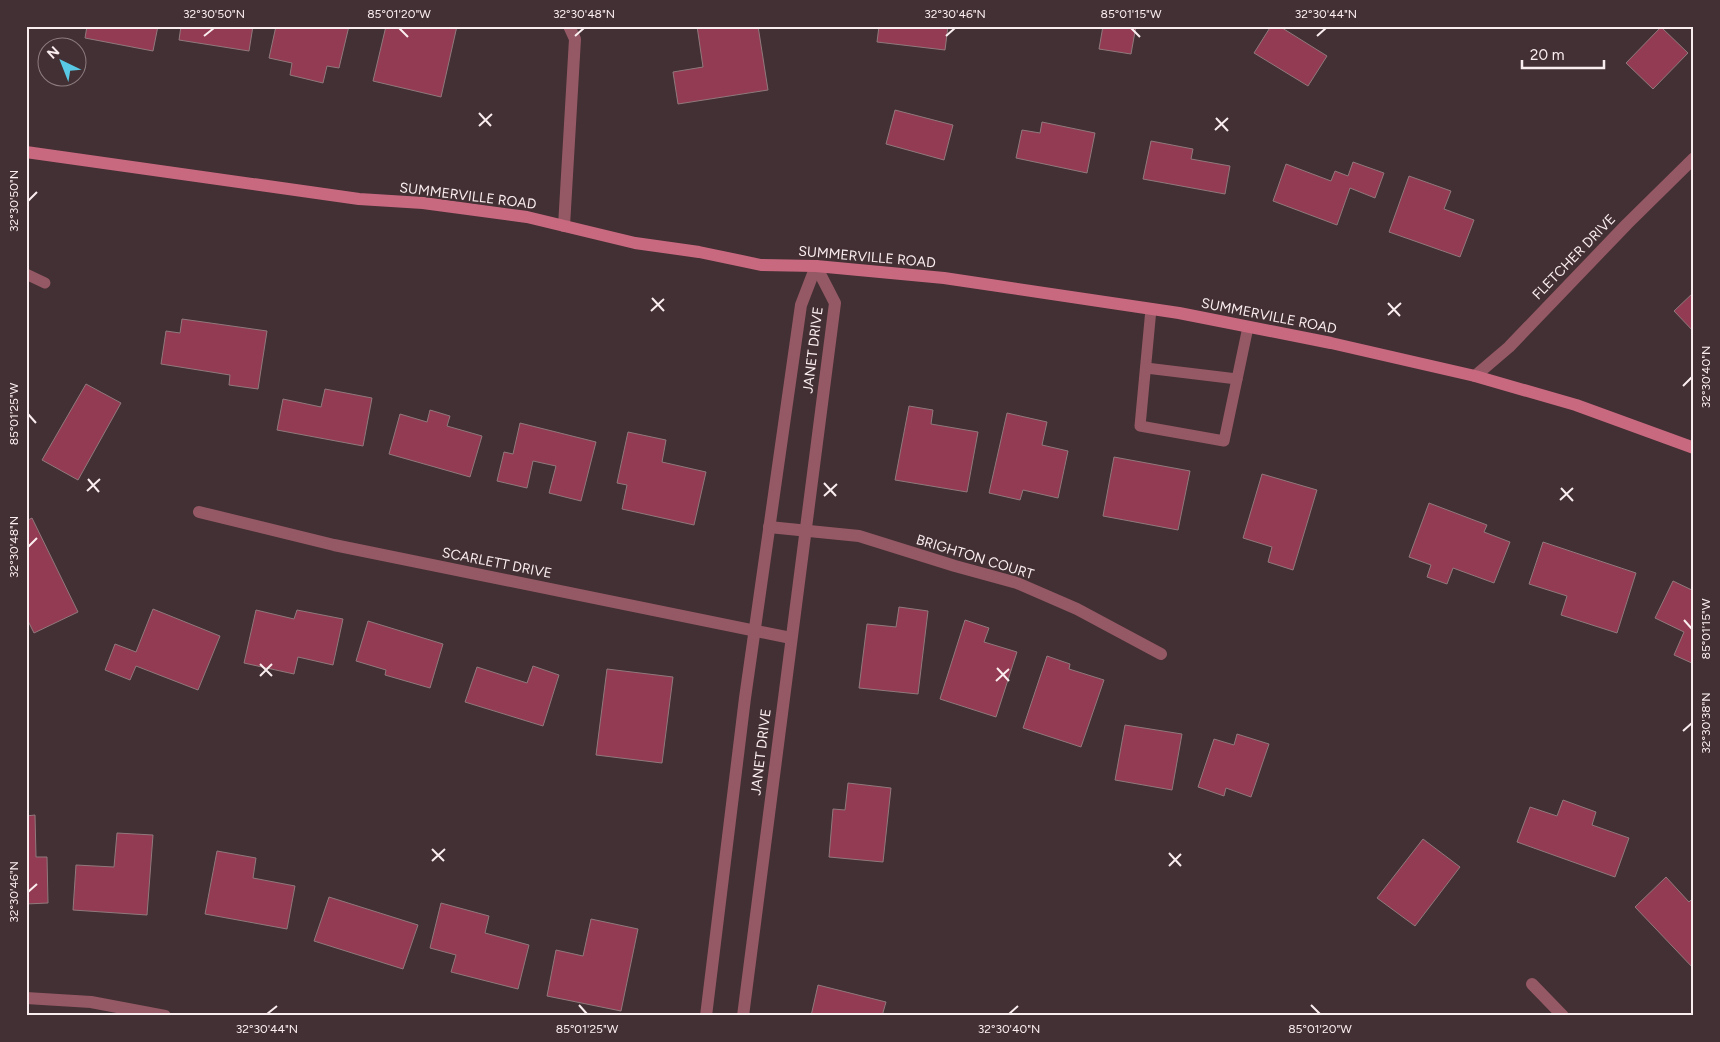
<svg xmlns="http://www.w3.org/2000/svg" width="1720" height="1042" font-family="Figtree,sans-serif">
  <rect width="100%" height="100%" fill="#433034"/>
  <g fill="#933b52" stroke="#90797d">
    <polygon points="87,26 158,26 153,51 85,38"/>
    <polygon points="181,26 253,26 249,51 179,40"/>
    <polygon points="276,26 349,26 339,68 327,66 323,83 290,75 292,63 269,58"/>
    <polygon points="386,26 457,26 441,97 373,81"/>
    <polygon points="697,26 758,26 768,90 678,104 673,72 703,67"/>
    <polygon points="879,26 948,26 945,50 877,42"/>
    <polygon points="1103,26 1136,26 1131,54 1099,49"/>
    <polygon points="1271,26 1279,26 1327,56 1308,86 1254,53"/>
    <polygon points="1661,27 1688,53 1653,89 1626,63"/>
    <polygon points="895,110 953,125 944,160 886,144"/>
    <polygon points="1042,122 1095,133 1087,173 1016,158 1022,130 1040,133"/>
    <polygon points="1151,141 1193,149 1191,159 1230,166 1225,194 1143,179"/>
    <polygon points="1353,162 1384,173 1375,198 1350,188 1337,225 1273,201 1286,164 1331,181 1335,171 1348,176"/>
    <polygon points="1409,176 1451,191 1444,209 1474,220 1460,257 1389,232"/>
    <polygon points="1694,292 1694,332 1674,311"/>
    <polygon points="182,319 267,331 258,389 229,385 230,375 161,364 166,331 180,333"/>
    <polygon points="86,384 121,403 78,480 42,460"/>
    <polygon points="325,389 372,398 363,446 277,430 283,399 321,407"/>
    <polygon points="909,406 933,410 931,424 978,432 967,492 895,480"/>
    <polygon points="430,410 450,416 447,426 482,436 470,477 389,454 400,414 427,422"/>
    <polygon points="1007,413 1047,422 1042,445 1068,451 1058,498 1023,490 1020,500 989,493"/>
    <polygon points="520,423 596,442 581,501 549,493 556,466 533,461 527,488 497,481 504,452 513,454"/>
    <polygon points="628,432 666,440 662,462 706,472 694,525 622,509 627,485 617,483"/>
    <polygon points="1114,457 1190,471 1178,530 1103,516"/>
    <polygon points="1262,474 1317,490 1293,570 1268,562 1272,547 1243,538"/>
    <polygon points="1429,503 1487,525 1484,532 1510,542 1494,583 1453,568 1447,584 1427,577 1431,565 1409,557"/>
    <polygon points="32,518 78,612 34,633 26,617 26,521"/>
    <polygon points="1543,542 1636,573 1617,633 1561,615 1567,596 1529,584"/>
    <polygon points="1673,581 1694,591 1694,664 1674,655 1684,632 1655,618"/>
    <polygon points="899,607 928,611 918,694 859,688 867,624 896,627"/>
    <polygon points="153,609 220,636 198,690 136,666 130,680 105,670 115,644 136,652"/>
    <polygon points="256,610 294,619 297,610 343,619 333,665 298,657 294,674 244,663"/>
    <polygon points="965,620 989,628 984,642 1017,652 996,717 940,699"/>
    <polygon points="368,621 443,644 430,688 385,675 386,670 356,661"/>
    <polygon points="1047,656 1070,664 1069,669 1104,680 1081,747 1023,728"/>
    <polygon points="533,666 559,675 543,726 465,702 477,667 527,683"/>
    <polygon points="607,669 673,677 662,763 596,755"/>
    <polygon points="1125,725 1182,734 1172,790 1115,780"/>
    <polygon points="1237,734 1269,744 1251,797 1226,788 1224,796 1198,787 1214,739 1234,745"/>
    <polygon points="848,783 891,788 883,862 829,857 833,809 845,810"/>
    <polygon points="1563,800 1596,812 1592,825 1629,838 1615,877 1517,842 1530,807 1557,816"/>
    <polygon points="35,815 36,857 47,857 48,903 26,904 26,816"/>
    <polygon points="117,833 153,835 147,915 73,910 76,865 114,867"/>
    <polygon points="1423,839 1460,867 1415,926 1377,898"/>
    <polygon points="217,851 256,858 253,878 295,886 287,929 205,914"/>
    <polygon points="1666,877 1689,902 1694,897 1694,969 1635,907"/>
    <polygon points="329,897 418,925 403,969 314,941"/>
    <polygon points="441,903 489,916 485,933 529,945 518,989 451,972 456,955 430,948"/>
    <polygon points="591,919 638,929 621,1011 547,996 556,950 583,956"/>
    <polygon points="818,985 886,1002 882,1016 811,1016"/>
  </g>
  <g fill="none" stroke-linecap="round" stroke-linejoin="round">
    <g stroke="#955965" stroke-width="11">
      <polyline points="26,274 45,283"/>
      <polyline points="1151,309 1140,426 1224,441 1248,327"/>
      <polyline points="1146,368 1237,379"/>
    </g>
    <g stroke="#955965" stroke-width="12">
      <polyline points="564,226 575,39 569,26"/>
      <polyline points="1475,376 1509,347 1627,224 1694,158"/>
      <polyline points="199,512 334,545 791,638"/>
      <polyline points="769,527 859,536 955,566 1017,583 1077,609 1161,654"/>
      <polyline points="1532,984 1563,1016"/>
      <polyline points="26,998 91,1002 165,1016"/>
      <polyline points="706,1016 745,698 801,305 816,266"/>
      <polyline points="743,1016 835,303 816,266"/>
    </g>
    <polyline stroke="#c96980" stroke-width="12" points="26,152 359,199 423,203 527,217 635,243 699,252 761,265 816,266 944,278 1179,313 1331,343 1475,376 1576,405 1694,448"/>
  </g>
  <path fill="none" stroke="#faedef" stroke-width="2" d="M399,28L408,37M1131,28L1140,37M204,36L214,28M575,36L584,28M946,36L955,28M1317,36L1326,28M479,113L491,126M1216,118L1228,131M479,126L492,114M1215,130L1228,118M28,201L37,192M652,298L664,311M1388,303L1400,316M651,311L664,299M1388,315L1401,303M1683,386L1692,377M28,414L36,423M88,479L99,492M824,483L836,496M1561,488L1573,501M87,491L100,479M824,496L837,484M1560,500L1573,488M28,547L37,538M1684,620L1692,629M260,664L272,676M997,668L1009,681M260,676L272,664M996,681L1009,669M1683,731L1692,723M432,849L444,861M1169,853L1181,866M432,861L445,849M1169,866L1181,854M28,892L37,884M579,1005L587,1014M1311,1005L1320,1014M267,1014L277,1006M1009,1014L1018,1006"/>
  <g text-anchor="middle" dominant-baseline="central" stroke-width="4" stroke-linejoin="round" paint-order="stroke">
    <g font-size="14" fill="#faedef" stroke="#433034">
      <text transform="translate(468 196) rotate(7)">SUMMERVILLE ROAD</text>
      <text transform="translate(867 257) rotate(5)">SUMMERVILLE ROAD</text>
      <text transform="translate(1574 257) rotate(-46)">FLETCHER DRIVE</text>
      <text transform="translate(1269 316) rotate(11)">SUMMERVILLE ROAD</text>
      <text transform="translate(813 350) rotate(-83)">JANET DRIVE</text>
      <text transform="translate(975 557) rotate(17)">BRIGHTON COURT</text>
      <text transform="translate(497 563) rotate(11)">SCARLETT DRIVE</text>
      <text transform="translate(761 752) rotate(-83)">JANET DRIVE</text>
    </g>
  </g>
  <rect width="1720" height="1042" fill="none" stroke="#433034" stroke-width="55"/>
  <g transform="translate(62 62) rotate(317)"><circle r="24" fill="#433034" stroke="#8c7c7f"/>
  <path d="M0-4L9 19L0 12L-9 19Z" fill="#58c8e4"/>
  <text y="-8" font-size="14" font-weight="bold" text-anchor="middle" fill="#faedef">N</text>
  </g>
  <path d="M1522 60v8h82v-8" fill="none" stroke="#faedef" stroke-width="2.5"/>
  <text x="1530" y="60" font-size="15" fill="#faedef" stroke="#433034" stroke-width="4" paint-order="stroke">20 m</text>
  <rect x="28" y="28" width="1664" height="986" fill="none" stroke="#faedef" stroke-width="2"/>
  <g font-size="12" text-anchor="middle" fill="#faedef">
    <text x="214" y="18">32°30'50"N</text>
    <text x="399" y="18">85°01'20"W</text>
    <text x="584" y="18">32°30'48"N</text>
    <text x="955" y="18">32°30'46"N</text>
    <text x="1131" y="18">85°01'15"W</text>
    <text x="1326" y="18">32°30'44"N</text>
    <text transform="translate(14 201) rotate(-90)" y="4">32°30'50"N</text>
    <text transform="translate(1706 377) rotate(-90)" y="4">32°30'40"N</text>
    <text transform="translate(14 414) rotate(-90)" y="4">85°01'25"W</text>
    <text transform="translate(14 547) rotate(-90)" y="4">32°30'48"N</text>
    <text transform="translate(1706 629) rotate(-90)" y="4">85°01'15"W</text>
    <text transform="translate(1706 723) rotate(-90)" y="4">32°30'38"N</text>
    <text transform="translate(14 892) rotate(-90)" y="4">32°30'46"N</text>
    <text x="267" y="1033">32°30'44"N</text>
    <text x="587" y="1033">85°01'25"W</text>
    <text x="1009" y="1033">32°30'40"N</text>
    <text x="1320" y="1033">85°01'20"W</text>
  </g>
</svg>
